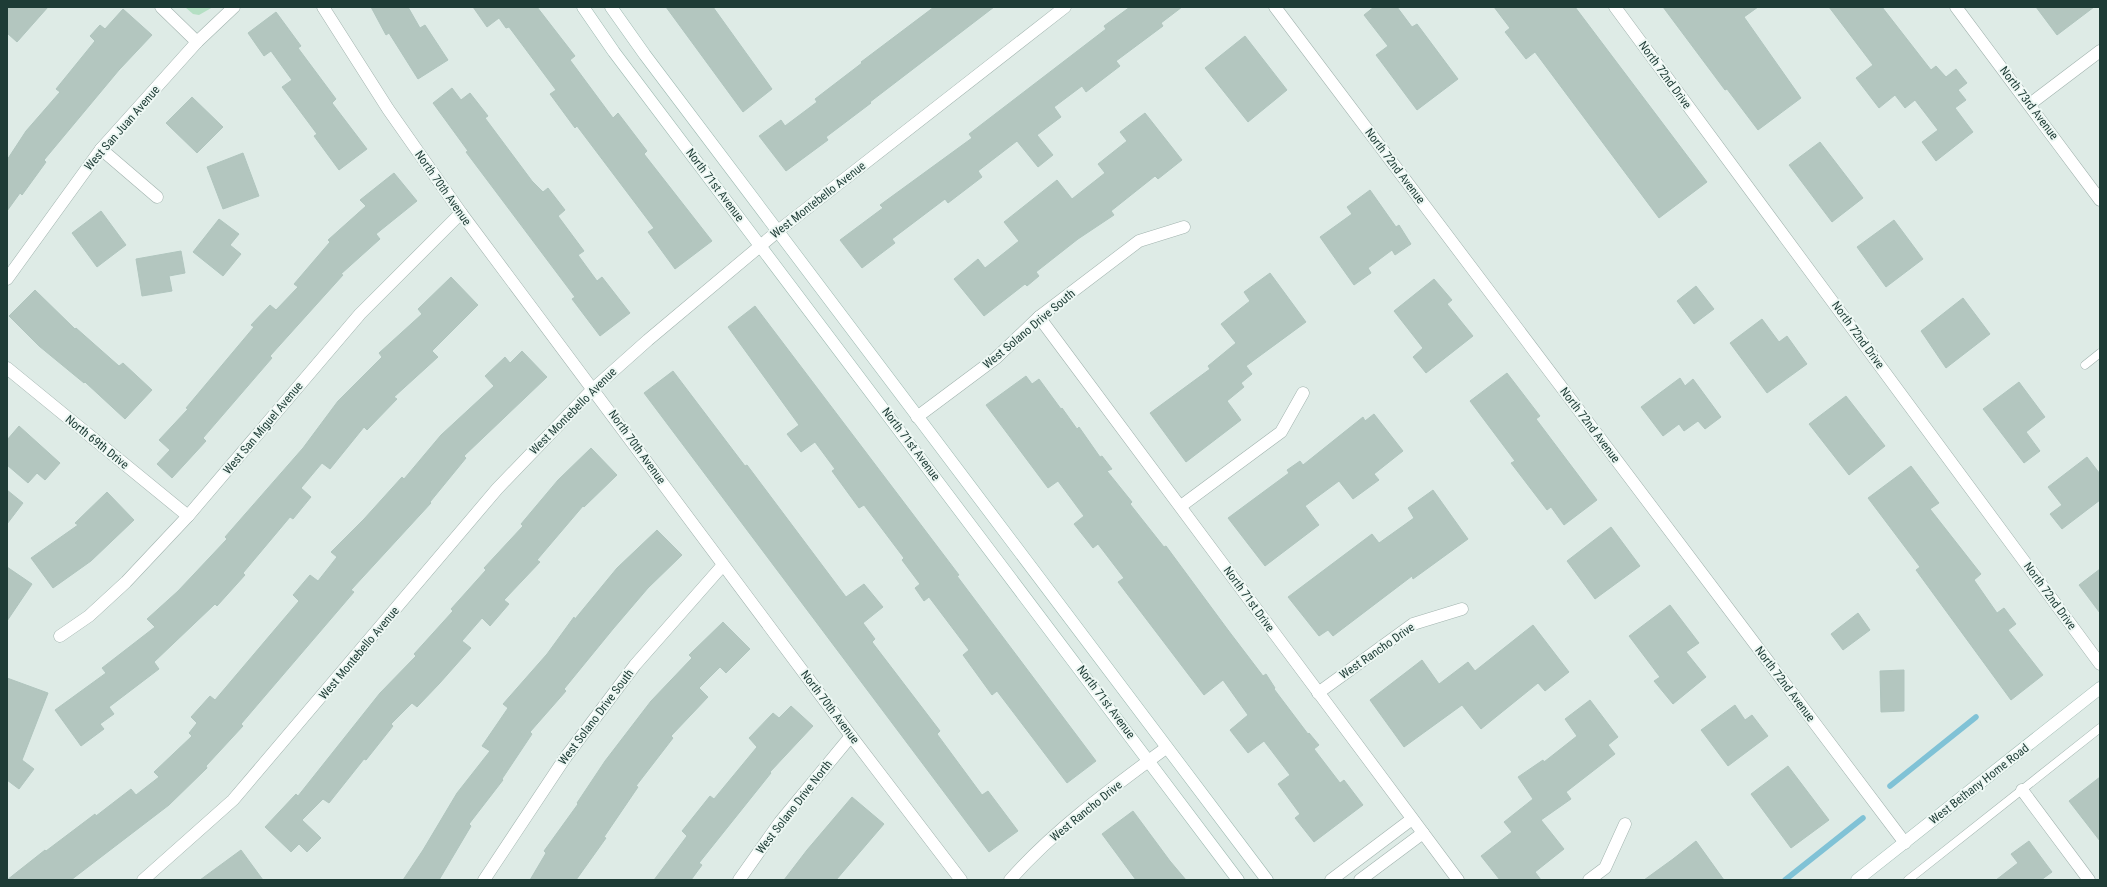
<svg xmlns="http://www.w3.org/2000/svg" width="2107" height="887" font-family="'Roboto Condensed',sans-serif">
  <rect width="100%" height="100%" fill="#deebe6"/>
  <polygon fill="#b4dfc3" points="185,7 213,7 199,15 193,14"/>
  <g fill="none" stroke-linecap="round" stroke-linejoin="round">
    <g stroke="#80c2d6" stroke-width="5.5">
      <polyline points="1890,786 1976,717"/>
      <polyline points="1785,880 1863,818"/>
    </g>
  </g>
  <g fill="#b3c6bf" stroke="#b0c5be">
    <polygon points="7,7 48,7 17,42 7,33"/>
    <polygon points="371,7 408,7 420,28 425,25 448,60 418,79 389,33 386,35"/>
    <polygon points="473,7 537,7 575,56 570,60 613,118 618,113 647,151 644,154 712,241 675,269 648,232 654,228 577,126 575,128 550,94 556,90 509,27 506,28 499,18 487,27"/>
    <polygon points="666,7 713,7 772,89 743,112"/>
    <polygon points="934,7 994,7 870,102 871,103 826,137 828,140 786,171 759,136 781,120 785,126 817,102 815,99 862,63 861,62"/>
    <polygon points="1130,7 1182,7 1161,23 1163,26 1116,61 1120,66 1086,92 1082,86 1054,107 1061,117 1037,135 1053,155 1038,167 1017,141 978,171 982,177 948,203 945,199 892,239 895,243 862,268 840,240 883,208 880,205 972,138 969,134 1106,29 1104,26"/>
    <polygon points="1374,7 1397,7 1412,27 1417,24 1458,79 1417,110 1376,55 1388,46 1364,15"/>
    <polygon points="1494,7 1575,7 1707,182 1659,218 1535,52 1526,59 1505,32 1510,28"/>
    <polygon points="1663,7 1758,7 1744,17 1801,98 1758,130 1727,89 1725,90"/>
    <polygon points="1829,7 1882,7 1931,70 1936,66 1946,77 1956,69 1967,83 1958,90 1966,100 1955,108 1973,132 1936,161 1922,142 1938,130 1915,100 1905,108 1895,95 1879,108 1856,78 1873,65"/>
    <polygon points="2036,7 2094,7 2057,35"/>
    <polygon points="123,9 152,35 119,70 44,160 46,162 22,195 20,193 7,211 7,160 26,131 60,92 56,89 95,41 90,36 100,25 105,29"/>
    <polygon points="276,12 301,46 298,48 336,99 332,103 367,149 339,170 314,136 317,134 282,87 292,80 271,51 264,56 248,33"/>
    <polygon points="1245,36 1287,90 1248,122 1205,68"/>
    <polygon points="452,88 461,100 470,93 488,116 485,118 532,181 543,192 548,188 565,210 558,216 584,251 578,255 597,281 602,277 630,313 600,336 572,299 575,297 466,152 468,151 433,103"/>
    <polygon points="192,97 223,127 197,153 166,123"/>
    <polygon points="1145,113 1182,160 1158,179 1155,176 1111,211 1114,215 1078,239 1036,272 1039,276 1027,286 1025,284 984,316 954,279 978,259 985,268 1019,241 1004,222 1057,180 1072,199 1105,173 1098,164 1127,141 1120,132"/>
    <polygon points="1820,142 1863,198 1832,222 1789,165"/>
    <polygon points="243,153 259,196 223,209 207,167"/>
    <polygon points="394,173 417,201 376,234 380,239 341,274 343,275 270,356 272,358 203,438 206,441 172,478 157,464 170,450 159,440 188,409 186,408 254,327 251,325 270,305 276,310 298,287 294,284 330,242 328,240 366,206 360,200"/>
    <polygon points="1370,190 1396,227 1399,225 1411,244 1395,255 1392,250 1368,268 1371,273 1354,285 1320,237 1352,214 1347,207"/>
    <polygon points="101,211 126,245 97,267 72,233"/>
    <polygon points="219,219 239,234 230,245 241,254 223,276 193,252"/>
    <polygon points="1894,220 1923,259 1886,287 1857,247"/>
    <polygon points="181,251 185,273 169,276 172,291 142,296 136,259"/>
    <polygon points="1270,273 1306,322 1246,366 1252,374 1241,383 1244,387 1227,401 1241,420 1186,462 1150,413 1210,369 1208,366 1236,343 1221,324 1250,301 1244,292"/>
    <polygon points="451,277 478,305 432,351 438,357 394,397 397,399 367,430 364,427 330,469 322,463 301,488 311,497 293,519 290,517 243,573 245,575 217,606 215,604 154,662 159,669 109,707 114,714 100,724 104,729 81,746 55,710 106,673 102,668 155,627 147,619 178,591 227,539 225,537 303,448 338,401 382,357 379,353 422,314 418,309"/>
    <polygon points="1434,279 1452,300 1447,304 1473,336 1426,373 1413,357 1423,348 1394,311"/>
    <polygon points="1696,286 1714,309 1694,324 1677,301"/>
    <polygon points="35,290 75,329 76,328 119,366 123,363 152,390 125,419 85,382 84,383 39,346 9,316"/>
    <polygon points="1963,298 1990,334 1946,368 1921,331"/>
    <polygon points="755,306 959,575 957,576 1096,761 1067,783 997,691 992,695 963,655 969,650 929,597 924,601 915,588 920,584 902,560 904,558 864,505 859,508 832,471 835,469 815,442 801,452 787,434 799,425 728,327"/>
    <polygon points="1762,319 1779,342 1787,336 1807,364 1767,393 1730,343"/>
    <polygon points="522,351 547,377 464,456 466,458 430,502 431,503 351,590 354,592 241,724 243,726 206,766 207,768 169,805 71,880 7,880 45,850 46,851 95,814 96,816 131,789 136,795 159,777 154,772 192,736 189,733 197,723 191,717 210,696 215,700 299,601 293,595 310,575 318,581 337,557 331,552 364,519 402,477 404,479 441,435 494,386 485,376 505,357 510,363"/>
    <polygon points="673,371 745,466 747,465 846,597 864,584 883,607 863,623 875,639 872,642 940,731 937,734 982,795 988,791 1018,831 989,852 644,393"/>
    <polygon points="1507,373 1540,416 1536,419 1597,500 1564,525 1551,507 1547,510 1511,463 1515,461 1470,401"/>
    <polygon points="1026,376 1032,384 1039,379 1061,409 1062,408 1077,429 1079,427 1100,457 1102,456 1112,469 1107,471 1132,502 1130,504 1164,547 1166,546 1228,630 1263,676 1266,674 1275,688 1274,689 1308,734 1309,733 1319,745 1314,749 1340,783 1344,780 1363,805 1314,842 1295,818 1300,814 1278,784 1290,775 1264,741 1248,753 1230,730 1248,715 1223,680 1204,695 1118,582 1124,578 1098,544 1093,548 1074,524 1084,516 1058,481 1048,488 986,405"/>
    <polygon points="1680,378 1685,386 1693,379 1721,417 1705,429 1698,421 1684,431 1679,424 1663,436 1641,407"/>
    <polygon points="2019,382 2045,417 2026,432 2040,451 2024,463 1983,409"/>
    <polygon points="1846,396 1885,446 1849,475 1809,424"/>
    <polygon points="1374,414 1403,451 1374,474 1379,480 1353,499 1339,481 1305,506 1319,525 1265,566 1228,518 1289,473 1287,470 1300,461 1303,465 1363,417 1365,421"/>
    <polygon points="19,426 60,463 45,480 37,473 28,483 7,465 7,440"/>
    <polygon points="591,448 617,475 584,507 583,506 537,560 540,562 504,600 509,604 490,626 482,618 462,641 471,648 439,684 417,707 412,703 391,724 393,726 366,760 364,759 329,803 323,799 302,820 321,838 307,852 299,844 291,852 265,827 296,794 298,796 380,693 416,656 414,654 453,611 451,609 486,570 484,568 523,526 521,524 558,480"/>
    <polygon points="2087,457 2100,474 2100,500 2062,529 2050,514 2062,505 2048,487"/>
    <polygon points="1911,466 1939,503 1930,509 1981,574 1974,580 1997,613 2004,608 2016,624 2008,630 2043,675 2011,700 1916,570 1920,567 1868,498"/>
    <polygon points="7,490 23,503 7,524"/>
    <polygon points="1433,490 1468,539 1413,579 1412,576 1333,636 1328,630 1319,636 1288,597 1372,534 1379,543 1414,518 1408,508"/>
    <polygon points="107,492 134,520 91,561 53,588 31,558 78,525 75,523"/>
    <polygon points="1611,527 1640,566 1595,599 1567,561"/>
    <polygon points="657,530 682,555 648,588 613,629 564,689 566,691 530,732 532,734 502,779 503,780 469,824 471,826 439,880 403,880 423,850 457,793 490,751 482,746 508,708 503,704 547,654 574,617 575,619 617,568"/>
    <polygon points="7,567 32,584 7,621"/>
    <polygon points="2100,569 2100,613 2079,585"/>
    <polygon points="1670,605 1699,643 1686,652 1706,677 1673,704 1654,681 1660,677 1629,636"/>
    <polygon points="1858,613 1870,630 1843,650 1831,634"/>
    <polygon points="723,622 750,649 726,673 720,667 699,688 708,697 671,736 673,738 636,786 638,787 604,837 606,838 576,880 530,880 546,853 544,851 578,804 577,803 605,761 651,701 692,658 689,655"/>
    <polygon points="1533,625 1569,672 1545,691 1538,683 1481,729 1462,705 1404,747 1370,700 1422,660 1439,684 1468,662 1475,671"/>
    <polygon points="1904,670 1904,711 1881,712 1880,671"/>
    <polygon points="7,678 48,693 22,760 34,769 19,789 7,780"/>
    <polygon points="1590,700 1618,737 1608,745 1615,754 1566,792 1571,799 1541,820 1564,849 1535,872 1541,880 1500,880 1481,856 1512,832 1504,822 1533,799 1518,777 1543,760 1544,762 1577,736 1565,719"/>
    <polygon points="1735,705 1745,720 1752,715 1768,736 1728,766 1701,730"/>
    <polygon points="791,706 813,726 770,772 771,773 699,863 702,865 691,880 654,880 687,836 682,831 710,796 714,799 757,747 749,738 773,713 779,718"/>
    <polygon points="1788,766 1829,820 1791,848 1751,794"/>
    <polygon points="2100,777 2100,841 2069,801"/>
    <polygon points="852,797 884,824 836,880 784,880 807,850"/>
    <polygon points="1133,811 1170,861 1186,880 1136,880 1102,834"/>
    <polygon points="1696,841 1724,880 1644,880 1673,859"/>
    <polygon points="2029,841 2052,872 2041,880 1996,880 2018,863 2011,854"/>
    <polygon points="241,850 263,880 200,880"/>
  </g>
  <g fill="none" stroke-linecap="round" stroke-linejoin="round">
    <g stroke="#a1b3ae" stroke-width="9">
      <g id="lane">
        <polyline points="2085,365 2100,353"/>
        <polyline points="1908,880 2100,728"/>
      </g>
    </g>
    <g stroke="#a1b3ae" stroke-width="13">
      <g id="street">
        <polyline points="161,7 197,42"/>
        <polyline points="323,7 388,109 461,213 851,736 961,880"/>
        <polyline points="1275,7 1905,843"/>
        <polyline points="1615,7 2100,664"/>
        <polyline points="1956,7 2100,200"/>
        <polyline points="2030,104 2100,51"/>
        <polyline points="101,149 157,197"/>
        <polyline points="7,279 101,149 197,42 234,7"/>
        <polyline points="1039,317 1458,880"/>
        <polyline points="7,368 188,516"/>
        <polyline points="917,417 996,358 1039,317 1139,241 1184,227"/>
        <polyline points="1181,506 1281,432 1303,393"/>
        <polyline points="60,636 89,616 126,582 188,516 360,314 461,213"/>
        <polyline points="1318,693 1413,624 1462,609"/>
        <polyline points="2022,790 2089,880"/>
        <polyline points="143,880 233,800 497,489 593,389 648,340 778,231 1065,7"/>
        <polyline points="484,880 565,758 635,665 723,565"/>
        <polyline points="739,880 780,822 851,736"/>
        <path d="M1010,880C1055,829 1112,788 1166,748"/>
        <polyline points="1331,880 1412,819"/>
        <polyline points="1360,880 1423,833"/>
        <polyline points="1589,880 1605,868 1625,824"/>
      </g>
    </g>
    <g stroke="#9cb8b0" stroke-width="13">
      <g id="secondary">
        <polyline points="583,7 614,52 1238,880"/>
        <polyline points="611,7 645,55 1267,880"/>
        <polyline points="1857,880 2100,688"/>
      </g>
    </g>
    <use href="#lane" stroke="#fff" stroke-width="8"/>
    <use href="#street" stroke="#fff" stroke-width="12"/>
    <use href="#secondary" stroke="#fff" stroke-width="12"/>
  </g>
  <g text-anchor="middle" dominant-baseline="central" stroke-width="4" stroke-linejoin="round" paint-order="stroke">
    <g font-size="12" fill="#1e3c36" stroke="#eef8f4">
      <text transform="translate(1665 75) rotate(54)">North 72nd Drive</text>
      <text transform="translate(2029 103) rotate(53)">North 73rd Avenue</text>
      <text transform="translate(122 128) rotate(-49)">West San Juan Avenue</text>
      <text transform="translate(1395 166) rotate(53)">North 72nd Avenue</text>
      <text transform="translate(715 185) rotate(53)">North 71st Avenue</text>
      <text transform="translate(443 188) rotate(55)">North 70th Avenue</text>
      <text transform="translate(818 200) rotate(-38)">West Montebello Avenue</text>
      <text transform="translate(1029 329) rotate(-40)">West Solano Drive South</text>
      <text transform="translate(1858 335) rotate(54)">North 72nd Drive</text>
      <text transform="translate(573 411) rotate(-45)">West Montebello Avenue</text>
      <text transform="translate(1590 425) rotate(53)">North 72nd Avenue</text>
      <text transform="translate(263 428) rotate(-50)">West San Miguel Avenue</text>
      <text transform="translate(97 442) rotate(39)">North 69th Drive</text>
      <text transform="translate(911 444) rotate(53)">North 71st Avenue</text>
      <text transform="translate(637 447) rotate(54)">North 70th Avenue</text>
      <text transform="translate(2050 596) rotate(54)">North 72nd Drive</text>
      <text transform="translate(1249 599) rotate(54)">North 71st Drive</text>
      <text transform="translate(1377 651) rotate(-35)">West Rancho Drive</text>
      <text transform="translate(359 653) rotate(-50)">West Montebello Avenue</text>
      <text transform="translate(1785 684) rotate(53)">North 72nd Avenue</text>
      <text transform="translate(1106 702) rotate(53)">North 71st Avenue</text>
      <text transform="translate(830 707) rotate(53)">North 70th Avenue</text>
      <text transform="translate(596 717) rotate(-53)">West Solano Drive South</text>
      <text transform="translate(1979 784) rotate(-38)">West Bethany Home Road</text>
      <text transform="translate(794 807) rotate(-52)">West Solano Drive North</text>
      <text transform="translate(1086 811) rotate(-39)">West Rancho Drive</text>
    </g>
  </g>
  <rect width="2107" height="887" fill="none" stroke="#1e3c36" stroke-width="16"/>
</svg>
